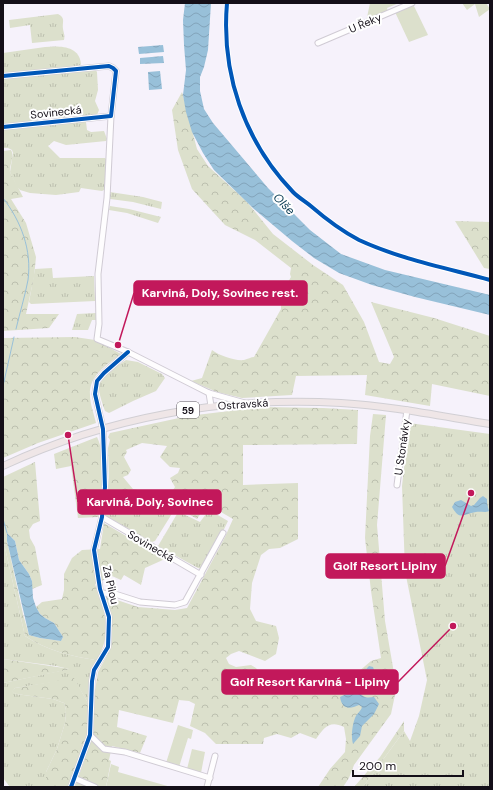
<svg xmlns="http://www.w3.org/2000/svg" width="493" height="790" font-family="'DM Sans',sans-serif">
  <defs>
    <pattern id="grass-tufts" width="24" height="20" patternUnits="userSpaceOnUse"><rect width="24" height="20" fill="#dce0cc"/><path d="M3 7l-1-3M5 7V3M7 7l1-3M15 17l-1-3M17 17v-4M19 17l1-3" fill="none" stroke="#bcbfae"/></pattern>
    <pattern id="forest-crowns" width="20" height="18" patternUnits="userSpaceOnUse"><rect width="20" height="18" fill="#dce0cc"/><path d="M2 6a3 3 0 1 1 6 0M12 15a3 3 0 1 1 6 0" fill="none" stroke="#bcbfae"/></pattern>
    <pattern id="water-waves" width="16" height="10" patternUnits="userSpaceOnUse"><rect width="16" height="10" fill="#98c0d9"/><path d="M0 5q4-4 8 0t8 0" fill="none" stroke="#82a4ba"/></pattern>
  </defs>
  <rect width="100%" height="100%" fill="#f6f2fb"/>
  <g fill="url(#grass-tufts)">
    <path d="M58,14C66,18 62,22 63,29C64,34 65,36 64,40L32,43L30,25L10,28L9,20Z"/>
    <path d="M45,47C59,46 79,45 81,64L80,65L74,67L3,74V53Z"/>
    <polygon points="95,69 97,72 98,90 95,101 99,110 97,115 82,117 74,113 71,114 63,118 41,118 34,121 3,124 3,79"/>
    <polygon points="84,121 86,122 87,130 91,132 104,131 107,139 106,141 66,145 54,141 48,146 60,158 105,158 107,160 104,190 102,191 81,188 79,192 56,195 30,193 20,190 17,187 10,172 13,153 12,150 8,148 3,148 3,128"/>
    <polygon points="110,192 143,197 162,202 161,209 133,202 110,199"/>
    <polygon points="110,206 129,209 161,217 158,223 127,213 109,210"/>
    <polygon points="52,268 53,278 94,276 95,301 31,304 29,302 35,269"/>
    <polygon points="96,313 96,320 92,320 88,330 72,330 77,314"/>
    <path d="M126,360L138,362L162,374L165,378L156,391L133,401L109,413L105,411C93,377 98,378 126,360Z"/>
    <polygon points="409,423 490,434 490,787 363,787 404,731 410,741 419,716 427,680 405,571 402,486"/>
    <path d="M133,489L138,490L173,512L155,541L152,542L106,516L107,512C123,508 125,502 133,489Z"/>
    <polygon points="209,510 228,521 212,554 202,569 198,568 158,546 177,514 177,511 200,522"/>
    <path d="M3,539L25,636C46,650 73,657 97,660L92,667L88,703L74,679L15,688L12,691L16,694L53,699L64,703L66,710L65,723L57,749L46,772V787H10L3,778V683L69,669L56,666L3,659Z"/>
  </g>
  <g fill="url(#forest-crowns)">
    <path d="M182,92L197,149L208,166L247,202L273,234L313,265L343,285L364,322L379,362L390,364L394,357L371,302L434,318L490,336V396L432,384L430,406L365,395L367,375L296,376L292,395L242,398L217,392L191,381L202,378L212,350C220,356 235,361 244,360C248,359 251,357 254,357L281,309V304L271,294L288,282L291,277L290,274L291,268L255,240L225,225L192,189L178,150L172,110Z"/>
    <path d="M11,150C15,157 9,165 10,172L23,197L11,199L26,223L36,257L34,277L26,314H59L49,328L3,331V151Z"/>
    <polygon points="455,221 490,222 490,269 484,268"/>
    <path d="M75,337L95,340L121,354C107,365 89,375 90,395C90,404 94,414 96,423L38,443L3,458V338Z"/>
    <path d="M262,407L323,408L358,410L357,444L243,445V485L298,483V539L280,548L269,549L261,555L252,583L250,609L256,621L276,626L279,638L276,654L265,661L239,651L231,654L226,658L229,664L236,667L251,665L256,668L263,677L277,684L292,681L305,677H318L327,679L334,683H342L351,678L371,661L381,658L371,591L365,538L370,436L373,414L386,415L377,525L385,621L394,673L395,695L391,714L354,765L349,778L343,787H318L330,769L345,752L346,739L344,727C329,720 324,728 316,739L300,733L291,738L277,734L264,738L263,744H216L205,733L190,726L195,704L189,701L179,700L173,723L119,710L117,727L147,736L140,753L112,746L109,760L111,761L106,787L101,786L100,787H75L93,735L95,690L98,672L111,648L112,616L105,596L138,607L175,610L187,608L225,537L233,519L207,504L197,519L166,501L175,487L170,478L178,473L180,468L170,467L160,457L167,446L142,443L126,450L127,452L124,457L131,470L128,475L123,477L133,489C125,502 123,508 107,512L109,478L108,448L110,440L108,437L110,433L188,416Z"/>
    <path d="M97,437C107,457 101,495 98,517L78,518L71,466L56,469L54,454Z"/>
    <path d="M35,462L40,521L33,524L29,530L30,538L35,547L42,585L32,589V581L29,574L19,560L15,541L7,533V541L23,614L29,635L40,638L61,641L63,637L54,623L45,618L40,614L36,607L42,602L62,599L64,590V574L72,558L82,550L100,549L104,523L165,559L145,568L141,585L124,575L121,580L112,576L95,584C105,613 113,631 97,660C73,657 46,650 25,636L3,539V477Z"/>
    <polygon points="3,659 71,669 3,683"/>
    <polygon points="74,678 88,703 88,722 87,736 69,787 46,787 46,772 57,749 65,723 66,710 64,703 53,699 16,694 11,691 15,688"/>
    <polygon points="404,721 404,731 363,787 354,787 380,757"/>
  </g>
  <g fill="#dce0cc">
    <polygon points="370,3 399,3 387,8 388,12 366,22"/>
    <polygon points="462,3 486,3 490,9 479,17 475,4 467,10"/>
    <polygon points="413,4 428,35 409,42 395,12"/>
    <polygon points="178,725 193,730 191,739 188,738 179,767 166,763"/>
    <polygon points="192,749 205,752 201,773 187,769"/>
    <polygon points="111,764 119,767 118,772 171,787 106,787"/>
  </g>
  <g fill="url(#water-waves)">
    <polygon points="185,3 211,3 208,50 204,67 200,77 200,91 204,109 213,123 268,188 310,230 341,254 385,270 490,295 490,315 415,297 372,285 339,273 314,258 292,241 254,209 214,170 203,153 192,132 186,112 183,95 186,70 184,45 183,20"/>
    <polygon points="163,45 164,52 139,54 138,47"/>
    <polygon points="163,56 164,63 140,64 140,58"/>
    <polygon points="160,71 162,89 149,90 148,72"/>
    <path d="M483,496L487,499C487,505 488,507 489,511C485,513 480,511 476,512C463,514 460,521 452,507L455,502L461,500L471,506L474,505L480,498Z"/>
    <polygon points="7,533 15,541 19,560 29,574 32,581 33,598 36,607 40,614 45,618 54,623 63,637 61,641 40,638 29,635 7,541"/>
    <path d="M369,666L373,667L374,670C370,678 360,680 358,690C363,698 366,698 374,697L379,704L374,714L362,726L360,736L353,744C351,736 352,726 355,718C357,713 361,711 362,707L359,705C350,709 342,710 340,697L346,694L353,683Z"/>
  </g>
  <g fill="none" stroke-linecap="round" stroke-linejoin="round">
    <g stroke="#98c0d9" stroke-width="1">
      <path d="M3,198C21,221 32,250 28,280C25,296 20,312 16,329"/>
      <polyline points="3,386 14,337"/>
      <polyline points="3,519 7,533"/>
    </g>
    <g stroke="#d0cbd4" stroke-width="7">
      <g id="minor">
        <polyline points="318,43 412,3"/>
        <polyline points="3,76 109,66 113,68 116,71 111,116 107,198 98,274 99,324 97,339 128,352 197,387 209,393 245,403"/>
        <polyline points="3,127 111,116"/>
        <polyline points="209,393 211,406"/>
        <polyline points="397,485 407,410"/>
        <polyline points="102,517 201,575"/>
        <polyline points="102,593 115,594 140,602 175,605 185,602 223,533"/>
        <polyline points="90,735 104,749 125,752 210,778"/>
        <polyline points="74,778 95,787"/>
        <polyline points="71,787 90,735 92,681 94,670 108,647 109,617 100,589 94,550 102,517 105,487 103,429 95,394 97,381 104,373 128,352"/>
        <polyline points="207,787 215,756"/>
      </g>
    </g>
    <g stroke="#d1cfd4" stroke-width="8">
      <path id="major" d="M3,466C108,417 225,396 341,403C391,406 440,416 490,424"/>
    </g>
    <use href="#minor" stroke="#fefdfe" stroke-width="5"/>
    <use href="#major" stroke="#efe6e7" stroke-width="6"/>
    <g stroke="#fff" stroke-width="6">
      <g id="cycleway">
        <path d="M227,3C221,73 244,141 293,192C299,198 306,202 312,207C327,220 342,231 359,240C400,259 446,268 490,280"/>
        <polyline points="3,76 109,66 113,68 116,71 111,116 3,127"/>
        <polyline points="71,787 90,735 92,681 94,670 108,647 109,617 100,589 94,550 102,517 105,487 103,429 95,394 97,381 104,373 128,352"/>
      </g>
    </g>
    <use href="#cycleway" stroke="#0057b8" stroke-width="4"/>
  </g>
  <g text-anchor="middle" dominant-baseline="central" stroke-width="4" stroke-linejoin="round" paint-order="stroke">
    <rect fill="#fff" stroke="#5a575d" stroke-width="1" x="177" y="402" width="22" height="16" rx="3"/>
    <g font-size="10" font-weight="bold" fill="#140f18">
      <text x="188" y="410">59</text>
    </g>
    <g font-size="11" fill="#140f18" stroke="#fff">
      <text transform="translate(365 23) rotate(-23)">U Řeky</text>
      <text transform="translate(56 112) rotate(-6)">Sovinecká</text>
      <text transform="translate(243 404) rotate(-4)">Ostravská</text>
      <text transform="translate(402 447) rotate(-82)">U Stonávky</text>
      <text transform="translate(151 546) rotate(30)">Sovinecká</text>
      <text transform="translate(111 585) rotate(77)">Za Pilou</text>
    </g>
    <g font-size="12" font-style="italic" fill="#104058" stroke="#fff">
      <text transform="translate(284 204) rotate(45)">Olše</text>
    </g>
  </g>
  <path fill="none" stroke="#c2185b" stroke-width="1.5" d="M118 345L134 293M68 435L78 502M471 493L445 566M453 626L398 682"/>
  <g fill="#c2185b" stroke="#fff" stroke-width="1.5">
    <circle cx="118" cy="345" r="4"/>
    <circle cx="68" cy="435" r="4"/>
    <circle cx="471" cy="493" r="4"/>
    <circle cx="453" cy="626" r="4"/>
  </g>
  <g fill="#c2185b" stroke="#c2185b" stroke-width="1.5">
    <rect x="134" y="281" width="173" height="24" rx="4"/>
    <rect x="78" y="490" width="143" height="24" rx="4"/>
    <rect x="326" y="554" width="119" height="24" rx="4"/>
    <rect x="222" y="670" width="176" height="24" rx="4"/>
  </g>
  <g font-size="12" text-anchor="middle" font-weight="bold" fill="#fff">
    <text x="220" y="297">Karviná, Doly, Sovinec rest.</text>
    <text x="150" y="506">Karviná, Doly, Sovinec</text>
    <text x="385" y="570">Golf Resort Lipiny</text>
    <text x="310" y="686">Golf Resort Karviná - Lipiny</text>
  </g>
  <rect width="493" height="790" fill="none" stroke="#140f18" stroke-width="8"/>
  <path d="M353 770v6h110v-6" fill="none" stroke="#140f18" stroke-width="2"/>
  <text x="359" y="770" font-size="12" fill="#140f18" stroke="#ffffff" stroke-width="3" paint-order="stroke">200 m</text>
</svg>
